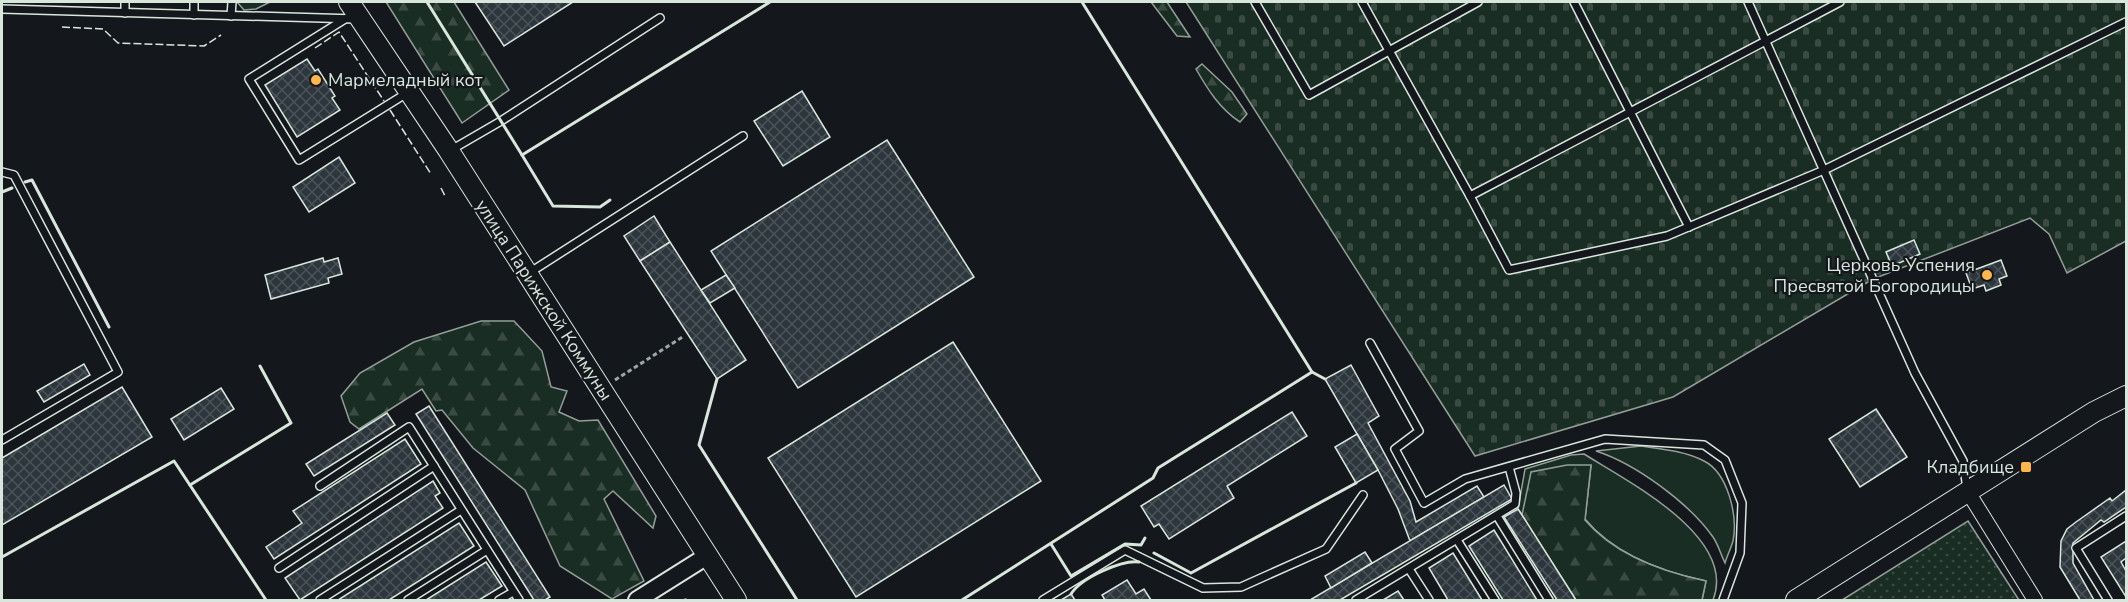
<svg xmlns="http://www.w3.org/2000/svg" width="2128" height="602" font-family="'Nunito Sans',sans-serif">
  <defs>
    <pattern id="forest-firs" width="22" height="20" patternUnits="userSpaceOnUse" patternTransform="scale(1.5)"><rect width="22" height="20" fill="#1a2d24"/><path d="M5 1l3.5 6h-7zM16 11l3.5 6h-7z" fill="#3b4b43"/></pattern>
    <pattern id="cemetery-stones" width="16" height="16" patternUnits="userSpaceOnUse" patternTransform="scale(1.5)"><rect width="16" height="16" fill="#1a2d24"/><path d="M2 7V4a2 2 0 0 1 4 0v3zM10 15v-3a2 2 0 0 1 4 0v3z" fill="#3b4b43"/></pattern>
    <pattern id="park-dots" width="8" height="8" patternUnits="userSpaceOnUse" patternTransform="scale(1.5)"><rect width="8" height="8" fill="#1a2d24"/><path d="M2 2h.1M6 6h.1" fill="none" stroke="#3b4b43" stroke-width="1.8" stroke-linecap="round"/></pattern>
    <pattern id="building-cross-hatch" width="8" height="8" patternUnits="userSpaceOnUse" patternTransform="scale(1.5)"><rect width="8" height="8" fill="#2c363c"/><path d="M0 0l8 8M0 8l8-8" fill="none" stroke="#4a5358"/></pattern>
  </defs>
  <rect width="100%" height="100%" fill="#14181c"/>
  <g fill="#1a2d24" stroke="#939e99" stroke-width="1.5">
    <polygon points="237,2 270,2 256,9 244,10"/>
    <path d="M1641,446C1662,449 1685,451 1704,461C1728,473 1738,516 1733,541C1731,548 1727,556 1725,563C1721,555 1718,544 1713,537C1689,503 1636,464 1596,451Z"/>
    <path d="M1584,454C1627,481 1738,537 1713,600H1702L1706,581C1663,572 1614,554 1585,519L1591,466L1522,515L1518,509L1525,469L1571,455Z"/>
  </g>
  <g fill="url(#forest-firs)" stroke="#939e99" stroke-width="1.5">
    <polygon points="386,2 454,2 509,90 462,123"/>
    <polygon points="1151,2 1167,2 1190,37 1177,36"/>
    <path d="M1202,64L1232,92L1247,114L1240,122C1220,109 1208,90 1196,69Z"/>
    <polygon points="481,321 514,321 542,351 551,387 567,391 559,412 579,421 598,420 656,516 653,528 613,491 604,499 644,581 612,599 560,566 525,490 473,448 442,410 436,411 422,389 359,429 350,422 341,396 360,373 414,342"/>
    <path d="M1567,465H1591L1585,520C1614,554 1663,572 1706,581L1702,600H1576L1522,515L1531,472Z"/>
  </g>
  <polygon fill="url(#cemetery-stones)" stroke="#939e99" stroke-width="1.5" points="1186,2 2126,2 2126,241 2067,273 2049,234 2030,218 1873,279 1673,397 1475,456"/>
  <polygon fill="url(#park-dots)" stroke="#939e99" stroke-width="1.5" points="1968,521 2019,600 1842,600"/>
  <g fill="url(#building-cross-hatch)" stroke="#d8e6dc" stroke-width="1.5">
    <polygon points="475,2 573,2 504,46"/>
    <polygon points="307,59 315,71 318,69 335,96 332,98 340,110 297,137 265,85"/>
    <polygon points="802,91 830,137 783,166 754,121"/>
    <polygon points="887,140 974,277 798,388 711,251"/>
    <polygon points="339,157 355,183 309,212 293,187"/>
    <polygon points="654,216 670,242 640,261 624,236"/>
    <polygon points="1914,240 1920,254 1892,266 1886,252"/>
    <polygon points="670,242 746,360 717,379 640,261"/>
    <polygon points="323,258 324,262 338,258 342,274 328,278 329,283 271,299 265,275"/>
    <polygon points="2001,260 2007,276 1999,279 2001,285 1986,291 1984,285 1972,289 1966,273"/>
    <polygon points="726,275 735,288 710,303 701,290"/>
    <polygon points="953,342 1041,481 856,597 768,458"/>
    <polygon points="84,364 90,375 44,402 37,391"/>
    <polygon points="1351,365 1379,416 1368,423 1410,501 1416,522 1477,486 1484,497 1410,541 1398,509 1378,470 1325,379"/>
    <polygon points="122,387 152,437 2,525 2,458"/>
    <polygon points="221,388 234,409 184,440 171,419"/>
    <polygon points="429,406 550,597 545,600 534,600 416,414"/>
    <polygon points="1876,409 1907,457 1860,487 1829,439"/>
    <polygon points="1292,412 1307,436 1227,486 1234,498 1169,539 1159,524 1154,527 1141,506"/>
    <polygon points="387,413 395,425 314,476 306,464"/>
    <polygon points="1357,434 1378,470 1356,483 1335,447"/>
    <polygon points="405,439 421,464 274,559 266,547 302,523 293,511"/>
    <polygon points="433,481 440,493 435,496 443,508 300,600 285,578"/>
    <polygon points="1504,485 1512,499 1340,600 1310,600"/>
    <polygon points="2126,490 2126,507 2104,522 2101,520 2073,543 2073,563 2094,600 2080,600 2060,567 2061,541 2067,529 2076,522 2110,498 2112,501"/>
    <polygon points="1518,509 1522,515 1576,600 1557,600 1504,517"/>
    <polygon points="459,523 474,546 389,600 338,600"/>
    <polygon points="1494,530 1537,600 1503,600 1469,546"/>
    <polygon points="2126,541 2126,558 2121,562 2126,571 2126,597 2101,557"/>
    <polygon points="1365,552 1372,563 1331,588 1325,576"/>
    <polygon points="1453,553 1482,600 1448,600 1429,568"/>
    <polygon points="486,562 502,586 479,600 426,600"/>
    <polygon points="1127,580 1136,594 1144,589 1151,600 1105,600 1102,595"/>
    <polygon points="1398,591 1404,600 1383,600"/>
    <polygon points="1071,594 1075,600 1061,600"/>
  </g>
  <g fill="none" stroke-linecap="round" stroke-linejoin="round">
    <g stroke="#d8e6dc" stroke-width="10">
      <g id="service">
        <polyline points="1255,2 1309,95 1478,2"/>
        <polyline points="1362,2 1470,196 1840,2"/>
        <polyline points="1574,2 1689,227"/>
        <polyline points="1748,2 1915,373 1963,461 1967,489"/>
        <polyline points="2,9 356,19"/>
        <polyline points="125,13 125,2"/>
        <polyline points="194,15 194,2"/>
        <polyline points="231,16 232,2"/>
        <polyline points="345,19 249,79 299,160 407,93"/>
        <polyline points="451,150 501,121 660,18"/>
        <polyline points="2,172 14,175 118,372 2,440"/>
        <polyline points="1470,196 1509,270 1667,236 1824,170 2126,22"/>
        <polyline points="529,273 743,136"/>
        <polyline points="1370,343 1419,431 1395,449 1424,503 1465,479 1605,439 1704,445 1725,460 1742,503 1740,553 1723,600"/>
        <polyline points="320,486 409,427 519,600"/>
        <polyline points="1497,516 1549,600"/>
        <polyline points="1457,540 1495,600"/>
        <polyline points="279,568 434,466"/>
        <polyline points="1409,569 1429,600"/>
        <polyline points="320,600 461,510"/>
        <polyline points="408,600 487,550"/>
        <polyline points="499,600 513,592"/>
        <polyline points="1043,600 1125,550 1203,588 1241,587 1326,549 1363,495"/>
        <polyline points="1356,600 1515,504 1516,493 1509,467"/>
        <polyline points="2108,600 2076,548 2126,516"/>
      </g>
    </g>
    <g stroke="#d8e6dc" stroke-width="16">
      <polyline id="minor" points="1968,492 2035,600"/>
    </g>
    <g stroke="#d8e6dc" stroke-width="20">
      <polyline id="tertiary" points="637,600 707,556"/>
    </g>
    <g stroke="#d8e6dc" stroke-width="22">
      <g id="secondary">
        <polyline points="349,2 449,151 736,600"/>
        <polyline points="1796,600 2094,412 2126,396"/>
      </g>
    </g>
    <polyline stroke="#9da8a2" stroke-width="3" stroke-dasharray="4.5 3" stroke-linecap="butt" points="615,380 684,336"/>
    <use href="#service" stroke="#14181c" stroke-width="7"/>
    <use href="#minor" stroke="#14181c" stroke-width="14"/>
    <use href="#tertiary" stroke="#14181c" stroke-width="16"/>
    <use href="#secondary" stroke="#14181c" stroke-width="20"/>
    <g stroke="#d8e6dc" stroke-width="1.5" stroke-dasharray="8 3" stroke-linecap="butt">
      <polyline points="62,27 103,29 118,43 204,46 221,35"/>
      <polyline points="315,48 339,32 384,101"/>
      <polyline points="390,110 431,174"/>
      <polyline points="441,188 445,196"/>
    </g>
    <g stroke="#d8e6dc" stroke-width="3">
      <polyline points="427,2 522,155"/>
      <polyline points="25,182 32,180 109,327"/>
      <polyline points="2,192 12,188"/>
      <polyline points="610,200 600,207 553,206 522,155 770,2"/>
      <polyline points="1312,372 1325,379"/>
      <polyline points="717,379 699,445 797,600"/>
      <polyline points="190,485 291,423 260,366"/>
      <polyline points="1051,544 1071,576 1125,544 1141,545 1145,538"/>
      <polyline points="1154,553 1191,573 1356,483"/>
      <polyline points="2,557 174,461 266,600"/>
      <path d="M1071,594C1081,578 1121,560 1139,562"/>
      <polyline points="685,600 686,600"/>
      <polyline points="962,600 1153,478 1158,468 1312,372 1082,2"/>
    </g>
  </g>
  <g fill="#ffb74d" stroke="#14181c" stroke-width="2">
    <circle cx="316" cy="80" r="6"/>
    <circle cx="1987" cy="275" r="6"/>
    <rect x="2020" y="461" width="12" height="12" rx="3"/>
  </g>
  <g text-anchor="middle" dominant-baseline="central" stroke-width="4.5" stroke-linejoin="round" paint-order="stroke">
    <g font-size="18" fill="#d8e6dc" stroke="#14181c" text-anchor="end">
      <text x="328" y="80" text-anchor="start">Мармеладный кот</text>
      <text x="1975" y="265">Церковь Успения<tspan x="1975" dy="21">Пресвятой Богородицы</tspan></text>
      <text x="2014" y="467">Кладбище</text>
    </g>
    <g font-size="18" fill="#d8e6dc" stroke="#14181c">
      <text transform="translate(544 300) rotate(57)">улица Парижской Коммуны</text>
    </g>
  </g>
  <rect width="2128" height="602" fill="none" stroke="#d8e6dc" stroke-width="6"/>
</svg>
